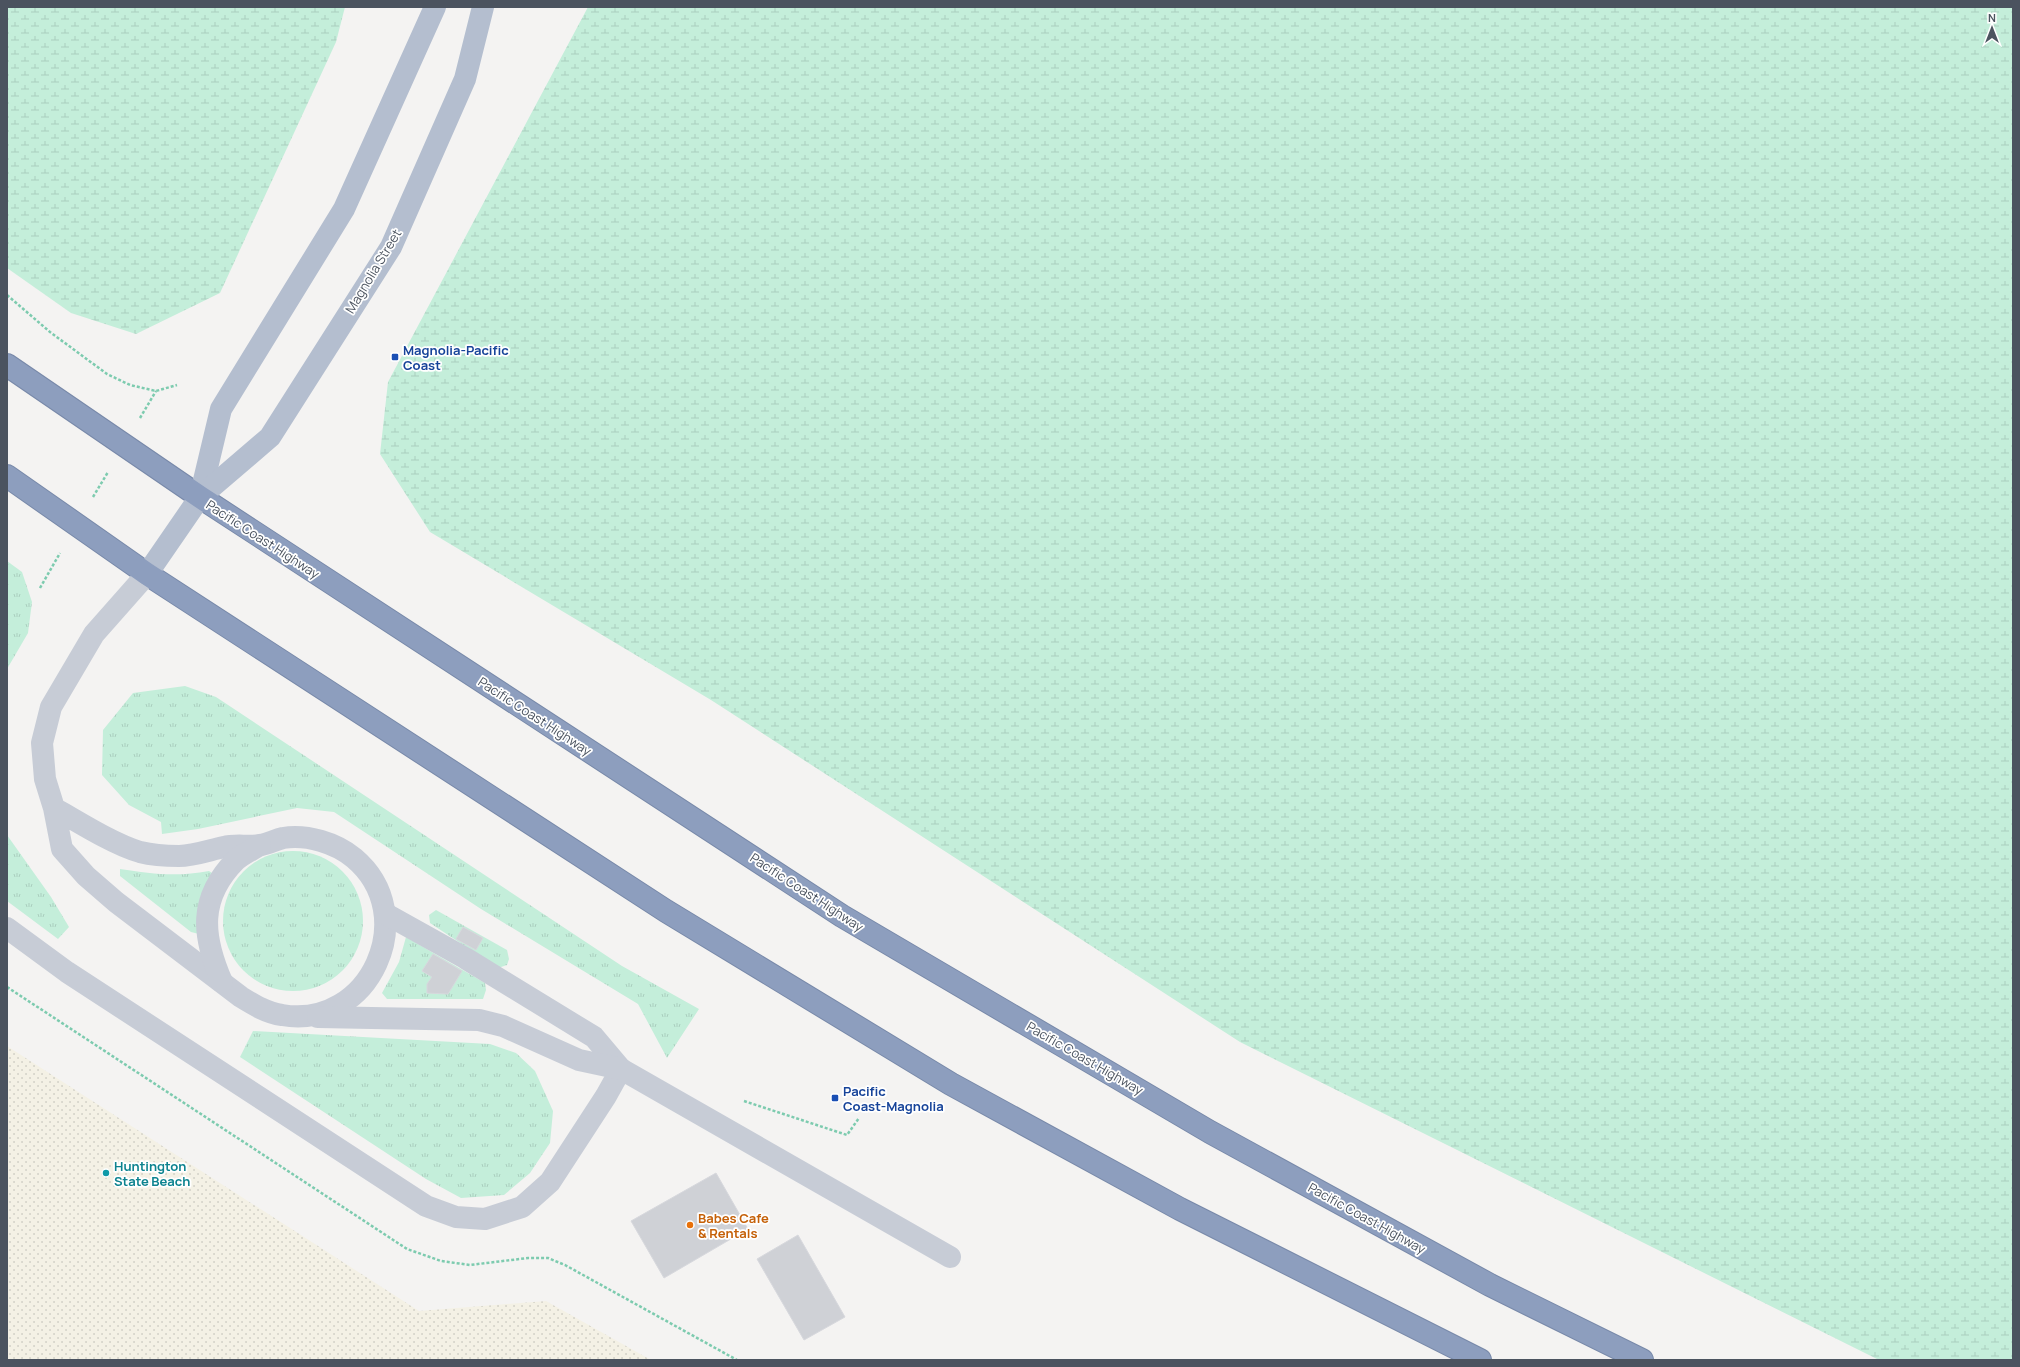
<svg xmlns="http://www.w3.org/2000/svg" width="2020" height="1367" font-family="Manrope,sans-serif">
  <defs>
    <pattern id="grass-tufts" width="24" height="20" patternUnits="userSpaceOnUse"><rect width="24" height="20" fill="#c4eeda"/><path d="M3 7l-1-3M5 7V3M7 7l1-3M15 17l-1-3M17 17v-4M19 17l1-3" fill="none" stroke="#aacebe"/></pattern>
    <pattern id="wetland-marsh" width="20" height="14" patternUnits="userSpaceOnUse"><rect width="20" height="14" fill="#c4eeda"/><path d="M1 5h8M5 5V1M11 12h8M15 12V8" fill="none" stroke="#aacebe"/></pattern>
    <pattern id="sand-dots" width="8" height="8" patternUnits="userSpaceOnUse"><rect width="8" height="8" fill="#f4f1e5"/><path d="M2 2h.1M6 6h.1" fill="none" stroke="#d3d1c7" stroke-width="1.8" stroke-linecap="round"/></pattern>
  </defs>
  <rect width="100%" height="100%" fill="#f4f3f2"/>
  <g fill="url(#grass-tufts)">
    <polygon points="7,561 22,572 32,602 28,633 7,669"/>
    <polygon points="185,686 216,697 622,966 699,1009 667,1058 638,1004 481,909 334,812 297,808 198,829 162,834 161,822 129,805 102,775 103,730 133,693"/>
    <polygon points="7,835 51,897 69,927 58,939 7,901"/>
    <circle cx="293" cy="921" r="70"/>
    <path d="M120,869C152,874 177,877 209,871L215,875L199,934L191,932L120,876Z"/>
    <polygon points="436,910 507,950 509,959 507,965 498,968 430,923 429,915"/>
    <polygon points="406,937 485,983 486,990 483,999 387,999 382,993 399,962"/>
    <polygon points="253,1031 490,1044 516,1053 535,1071 553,1111 550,1143 530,1173 504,1195 461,1198 426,1179 240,1057"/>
  </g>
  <g fill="url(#wetland-marsh)">
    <polygon points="7,7 345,7 336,42 220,293 136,334 71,313 7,268"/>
    <polygon points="588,7 2013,7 2013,1360 1879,1360 1240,1042 711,700 430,532 380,454 388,382"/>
  </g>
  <polygon fill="url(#sand-dots)" points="7,1046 419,1311 546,1301 651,1360 7,1360"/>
  <g fill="#cfd1d6" stroke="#d7d8dd">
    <polygon points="463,927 483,938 476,950 456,939"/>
    <polygon points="433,954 462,971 448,994 427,993 427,984 432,977 422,971"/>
    <polygon points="716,1173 748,1229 664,1278 631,1221"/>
    <polygon points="798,1235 845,1317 804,1340 757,1259"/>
  </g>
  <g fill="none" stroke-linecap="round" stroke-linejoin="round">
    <g stroke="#7889a9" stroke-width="24">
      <g id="highway">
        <polyline points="7,365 200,497 842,916 1210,1132 1490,1285 1642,1360"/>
        <polyline points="7,476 147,574 666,911 951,1084 1180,1209 1480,1360"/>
      </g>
    </g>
    <g stroke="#7dcbaf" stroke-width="2.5" stroke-dasharray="3 2" stroke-linecap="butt">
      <polyline points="7,295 50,332 107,374 130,385 156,391 177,385"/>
      <polyline points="140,418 156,391"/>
      <polyline points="93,497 108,472"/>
      <polyline points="40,588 60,553"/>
      <polyline points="7,987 407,1249 441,1261 470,1265 528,1258 548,1258 565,1265 737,1360"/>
      <polyline points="744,1101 847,1135 859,1118"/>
    </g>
    <g stroke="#c7ccd6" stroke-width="22">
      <path d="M54,808C78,822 115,845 140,852C152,855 167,856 179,856C193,856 210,850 224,847C235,844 248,847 260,845C268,844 275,840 283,838C307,834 336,843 354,858C422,915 370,1030 282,1015C267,1013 254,1005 241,997L116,902L86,876L62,849L54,808L45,779L42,743L51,707L94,634L147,574"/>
      <polyline points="386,914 465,958 594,1037 621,1069"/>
      <polyline points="7,928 67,972 426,1206 456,1217 485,1219 522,1207 550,1182 606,1096 621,1069"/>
      <path d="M222,982C202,936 198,898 236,860C243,854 252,850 260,845"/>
      <polyline points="318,1017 479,1020 503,1026 579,1060 621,1069 950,1257"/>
    </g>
    <g stroke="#b4becf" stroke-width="22">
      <polyline points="200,497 221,409 344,209 435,7"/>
      <polyline points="147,574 200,497 270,437 391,247 465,79 483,7"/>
    </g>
    <use href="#highway" stroke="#8d9ebe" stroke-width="22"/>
  </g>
  <g fill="#1a4fb4" stroke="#fff" stroke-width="1.5">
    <rect x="391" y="353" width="8" height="8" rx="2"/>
    <rect x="831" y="1094" width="8" height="8" rx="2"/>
  </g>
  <circle fill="#0f9aa8" stroke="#fff" stroke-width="1.5" cx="106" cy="1173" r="4"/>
  <circle fill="#e8710a" stroke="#fff" stroke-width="1.5" cx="690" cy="1225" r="4"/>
  <g text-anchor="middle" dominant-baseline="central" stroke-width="3.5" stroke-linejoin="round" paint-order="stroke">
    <g font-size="13" fill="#4b535f" stroke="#fff">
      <text transform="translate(373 271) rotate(-59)">Magnolia Street</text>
      <text transform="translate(263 539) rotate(33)">Pacific Coast Highway</text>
      <text transform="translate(535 716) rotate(33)">Pacific Coast Highway</text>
      <text transform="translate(807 892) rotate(33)">Pacific Coast Highway</text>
      <text transform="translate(1085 1058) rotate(30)">Pacific Coast Highway</text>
      <text transform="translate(1367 1218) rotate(29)">Pacific Coast Highway</text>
    </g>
    <g font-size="13" font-weight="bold" fill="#164399" stroke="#fff" text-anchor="start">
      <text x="403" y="350">Magnolia-Pacific<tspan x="403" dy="15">Coast</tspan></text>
      <text x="843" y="1091">Pacific<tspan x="843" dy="15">Coast-Magnolia</tspan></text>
    </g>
    <g font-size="13" font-weight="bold" fill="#0d838f" stroke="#fff" text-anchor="start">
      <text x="114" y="1166">Huntington<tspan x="114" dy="15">State Beach</tspan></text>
    </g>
    <g font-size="13" font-weight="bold" fill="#c56008" stroke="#fff" text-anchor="start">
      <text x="698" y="1218">Babes Cafe<tspan x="698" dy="15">&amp; Rentals</tspan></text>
    </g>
  </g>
  <rect width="2020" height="1367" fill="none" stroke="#4b535f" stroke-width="16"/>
  <g transform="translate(1992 28)" stroke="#ffffff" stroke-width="3" paint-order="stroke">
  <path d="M0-3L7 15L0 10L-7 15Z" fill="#4b535f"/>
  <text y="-6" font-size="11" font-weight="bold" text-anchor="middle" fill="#4b535f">N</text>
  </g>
</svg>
